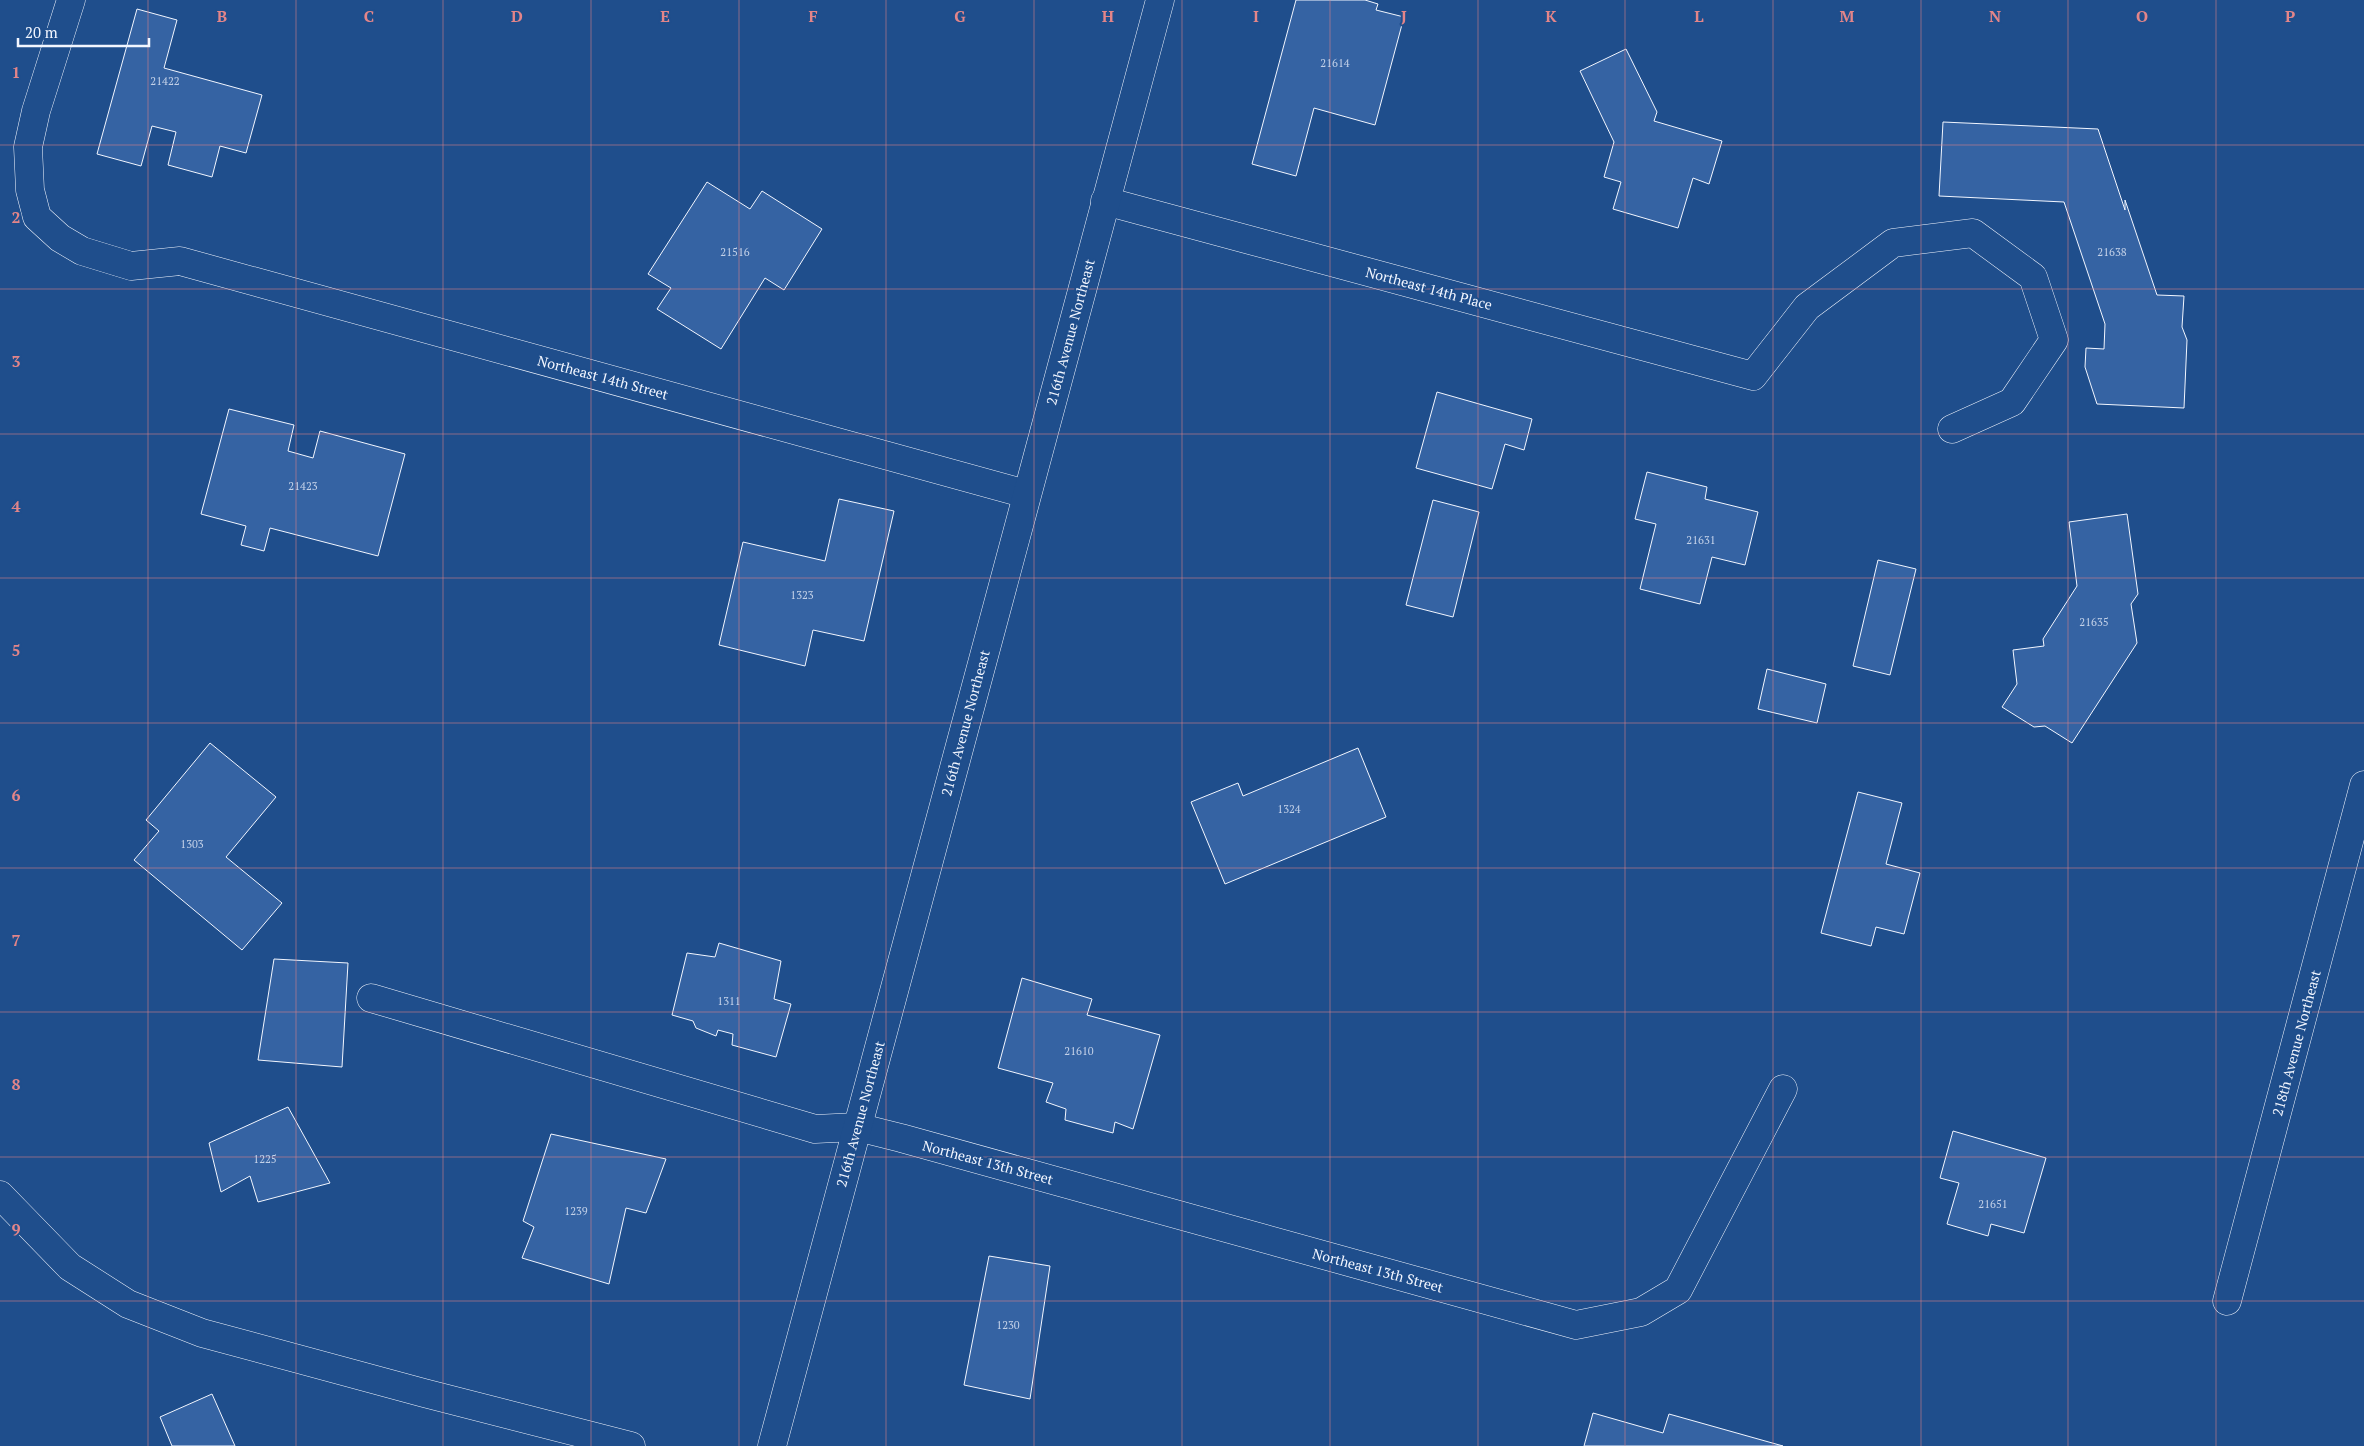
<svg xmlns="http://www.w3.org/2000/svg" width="2364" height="1446" font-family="'PT Serif',serif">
  <rect width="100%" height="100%" fill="#1f4e8c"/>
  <g fill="#3563a3" stroke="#f2f6ff">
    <polygon points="1296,0 1365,0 1378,4 1376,10 1404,17 1375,125 1314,108 1296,176 1252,164"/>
    <polygon points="137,9 177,20 164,68 262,95 246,153 220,146 212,177 168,165 176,132 152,126 141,166 97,154"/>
    <polygon points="1626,49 1657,112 1654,121 1722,141 1709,184 1693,178 1678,228 1613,209 1621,182 1604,177 1614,142 1580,71"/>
    <polygon points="1943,122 2098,129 2125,210 2125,200 2157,295 2184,296 2182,327 2187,340 2184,408 2097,404 2085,367 2086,348 2104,349 2105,324 2064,202 1939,196"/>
    <polygon points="707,182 750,209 762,191 822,229 784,290 765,278 721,349 657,309 671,288 648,274"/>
    <polygon points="1437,392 1532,419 1524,450 1505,444 1492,489 1416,468"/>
    <polygon points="229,409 294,425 288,451 313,458 320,431 405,454 378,556 270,528 264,551 241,545 246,526 201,514"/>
    <polygon points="1647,472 1707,487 1705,499 1758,512 1745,565 1712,557 1700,604 1640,589 1656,524 1635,519"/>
    <polygon points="839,499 894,511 864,641 813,630 805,666 719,645 743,542 825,561"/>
    <polygon points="1433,500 1479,512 1453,617 1406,605"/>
    <polygon points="2127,514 2138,594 2131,604 2137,643 2072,743 2045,726 2034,727 2002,707 2017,684 2013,650 2044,646 2043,639 2077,586 2069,522"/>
    <polygon points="1878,560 1916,569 1890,675 1853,666"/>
    <polygon points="1767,669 1826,684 1817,723 1758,709"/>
    <polygon points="210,743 276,797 226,857 282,903 242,950 134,860 159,831 146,820"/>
    <polygon points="1358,748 1386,817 1225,884 1191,802 1238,783 1243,796"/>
    <polygon points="1858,792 1902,803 1886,864 1920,873 1904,934 1876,927 1871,946 1821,933"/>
    <polygon points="719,943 781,961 774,999 791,1004 776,1057 732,1045 733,1034 718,1030 716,1036 696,1028 693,1021 672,1015 687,953 715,957"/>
    <polygon points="274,959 348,963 342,1067 258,1060"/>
    <polygon points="1022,978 1092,999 1087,1015 1160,1035 1133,1129 1115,1122 1113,1133 1065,1120 1066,1109 1046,1102 1053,1083 998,1068"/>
    <polygon points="288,1107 330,1183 258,1202 250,1176 221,1192 209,1143"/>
    <polygon points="1953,1131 2046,1158 2024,1233 1991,1224 1988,1236 1947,1224 1959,1183 1940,1178"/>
    <polygon points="551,1134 666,1159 646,1213 626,1208 609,1284 522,1258 534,1227 523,1221"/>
    <polygon points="989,1256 1050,1266 1030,1399 964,1385"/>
    <polygon points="212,1394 235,1446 172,1446 160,1417"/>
    <polygon points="1593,1413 1663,1433 1669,1414 1783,1446 1584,1446"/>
  </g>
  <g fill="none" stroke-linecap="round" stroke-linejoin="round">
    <g stroke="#f2f6ff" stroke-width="29">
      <g id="minor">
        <polyline points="71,0 36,111 28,147 30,190 37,217 60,238 82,251 131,266 180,261 1026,494"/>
        <polyline points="1105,201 1753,376 1807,307 1893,243 1973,233 2033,277 2054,340 2012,402 1952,429"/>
        <polyline points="371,998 815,1129 857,1127 901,1138 1576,1325 1641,1312 1678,1290 1783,1089"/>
        <polyline points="0,1195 70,1267 128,1304 202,1333 424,1393 631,1446"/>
        <polyline points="2227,1301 2364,785"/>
        <polyline points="772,1446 1160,0"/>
      </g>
    </g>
    <use href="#minor" stroke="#1f4e8c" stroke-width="28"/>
  </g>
  <path fill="none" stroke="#e38589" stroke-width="1" stroke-opacity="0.55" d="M148,0V1446M296,0V1446M443,0V1446M591,0V1446M739,0V1446M886,0V1446M1034,0V1446M1182,0V1446M1330,0V1446M1478,0V1446M1625,0V1446M1773,0V1446M1921,0V1446M2068,0V1446M2216,0V1446M0,145H2364M0,289H2364M0,434H2364M0,578H2364M0,723H2364M0,868H2364M0,1012H2364M0,1157H2364M0,1301H2364"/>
  <g text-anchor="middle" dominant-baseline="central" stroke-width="4" stroke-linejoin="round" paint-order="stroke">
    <g font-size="11" fill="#c3d1e8">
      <text x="1335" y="63">21614</text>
      <text x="165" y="81">21422</text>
      <text x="735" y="252">21516</text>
      <text x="2112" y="252">21638</text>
      <text x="303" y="486">21423</text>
      <text x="1701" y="540">21631</text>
      <text x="802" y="595">1323</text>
      <text x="2094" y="622">21635</text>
      <text x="1289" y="809">1324</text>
      <text x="192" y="844">1303</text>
      <text x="729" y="1001">1311</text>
      <text x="1079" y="1051">21610</text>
      <text x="265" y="1159">1225</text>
      <text x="1993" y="1204">21651</text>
      <text x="576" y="1211">1239</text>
      <text x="1008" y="1325">1230</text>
    </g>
    <g font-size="14" fill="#f2f6ff" stroke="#1f4e8c">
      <text transform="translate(1429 288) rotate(15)">Northeast 14th Place</text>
      <text transform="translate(1070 332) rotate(-75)">216th Avenue Northeast</text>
      <text transform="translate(603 377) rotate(15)">Northeast 14th Street</text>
      <text transform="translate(965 723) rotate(-75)">216th Avenue Northeast</text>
      <text transform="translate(2296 1043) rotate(-75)">218th Avenue Northeast</text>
      <text transform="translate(860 1114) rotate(-75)">216th Avenue Northeast</text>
      <text transform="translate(988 1162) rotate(15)">Northeast 13th Street</text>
      <text transform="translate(1378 1270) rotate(15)">Northeast 13th Street</text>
    </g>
  </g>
  <g font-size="16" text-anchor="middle" font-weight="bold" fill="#e38589" stroke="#1f4e8c" stroke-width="4" stroke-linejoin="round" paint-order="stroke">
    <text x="222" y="22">B</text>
    <text x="369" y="22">C</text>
    <text x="517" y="22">D</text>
    <text x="665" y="22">E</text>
    <text x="813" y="22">F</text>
    <text x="960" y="22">G</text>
    <text x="1108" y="22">H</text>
    <text x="1256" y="22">I</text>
    <text x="1404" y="22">J</text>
    <text x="1551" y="22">K</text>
    <text x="1699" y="22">L</text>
    <text x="1847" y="22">M</text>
    <text x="1995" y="22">N</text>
    <text x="2142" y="22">O</text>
    <text x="2290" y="22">P</text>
    <text x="16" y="78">1</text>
    <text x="16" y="223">2</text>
    <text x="16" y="367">3</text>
    <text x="16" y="512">4</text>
    <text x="16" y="656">5</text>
    <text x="16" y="801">6</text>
    <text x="16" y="946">7</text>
    <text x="16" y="1090">8</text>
    <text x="16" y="1235">9</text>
  </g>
  <path d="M18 38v8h131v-8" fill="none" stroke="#f2f6ff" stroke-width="2.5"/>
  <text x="25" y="38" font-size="15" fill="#f2f6ff" stroke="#1f4e8c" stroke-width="4" paint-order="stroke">20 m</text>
</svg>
